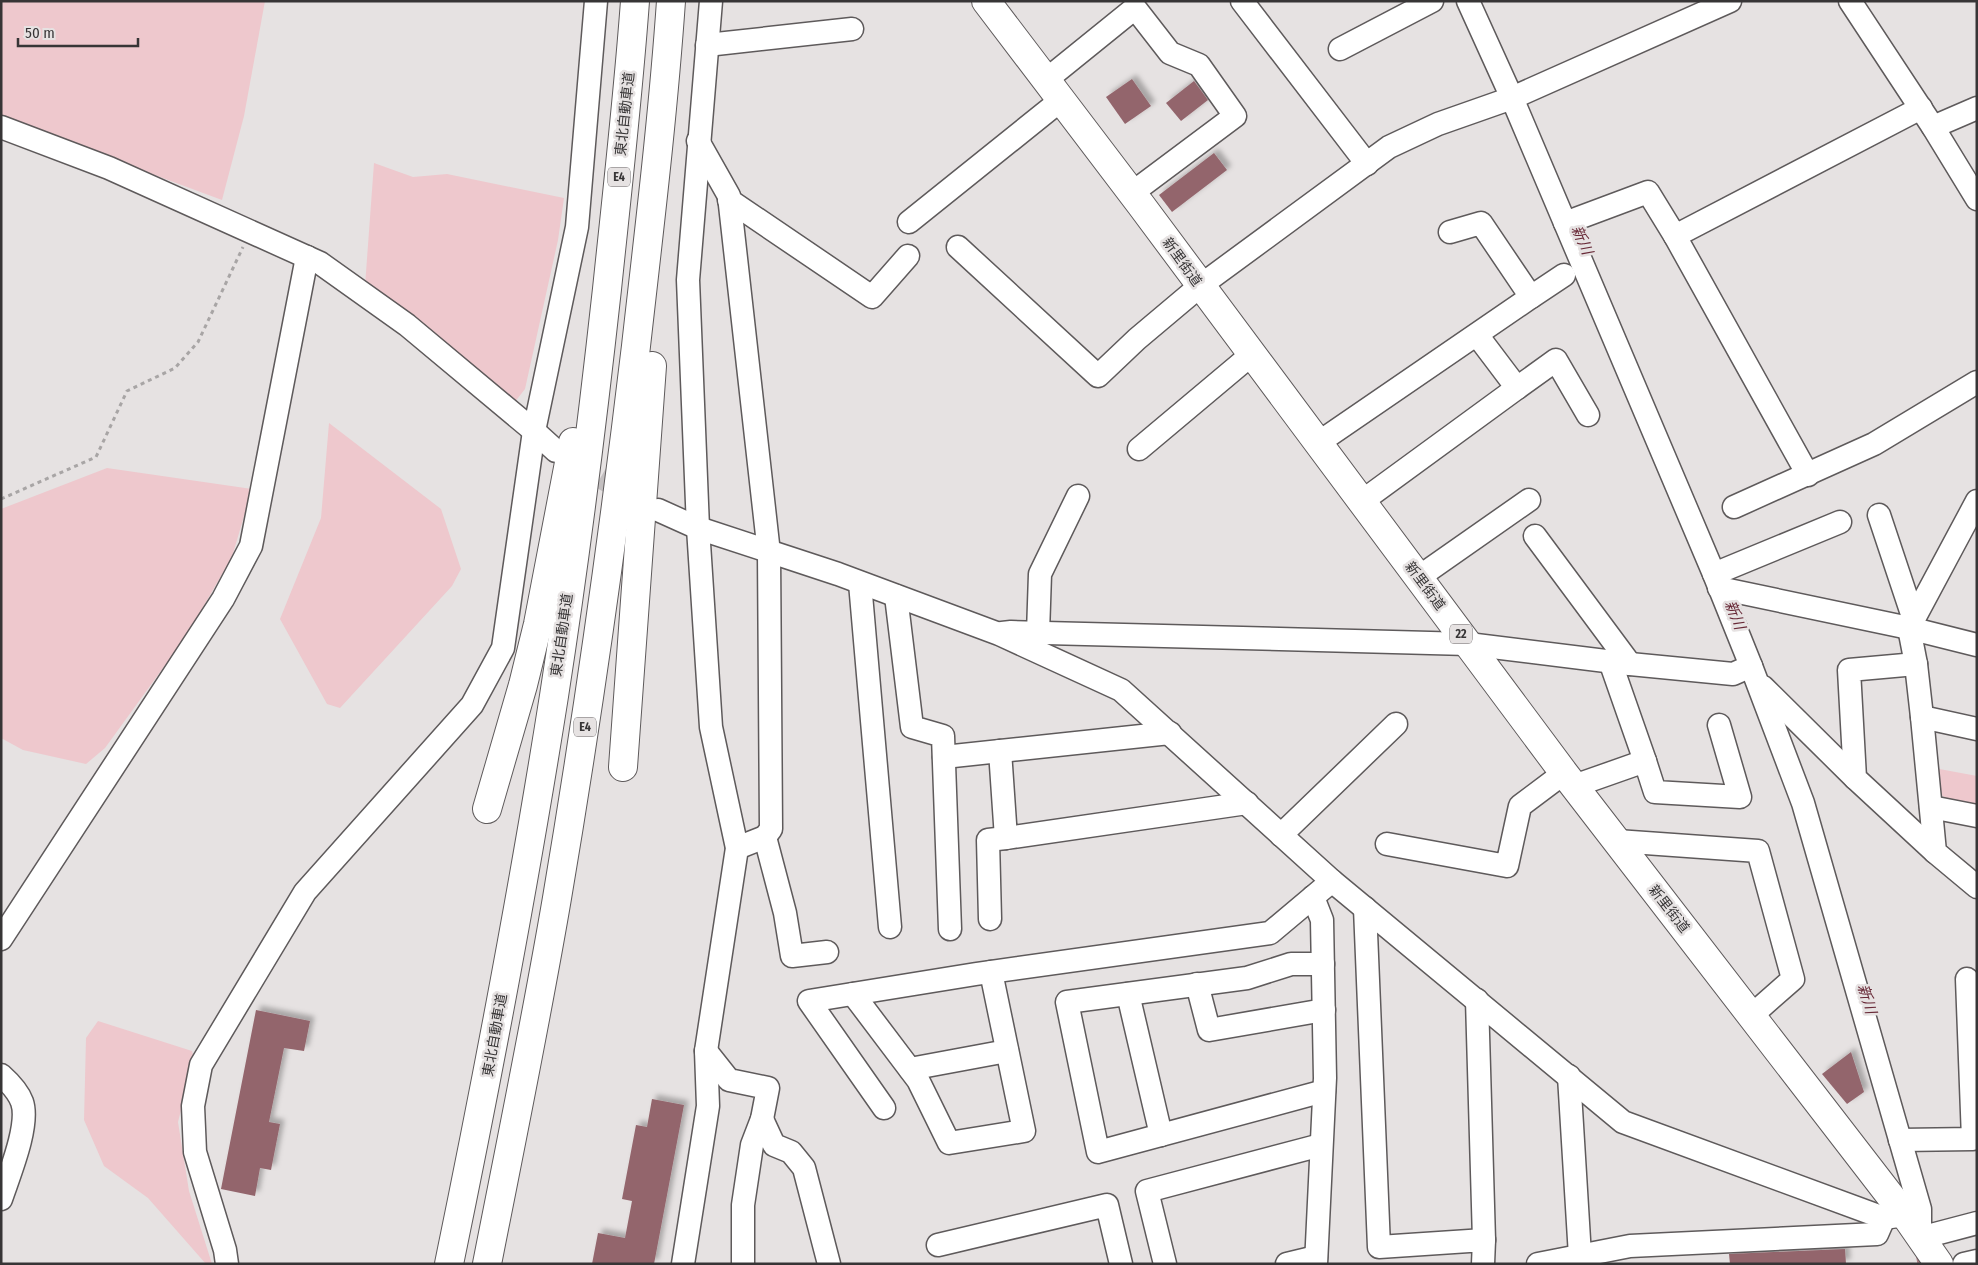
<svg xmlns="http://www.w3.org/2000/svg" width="1978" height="1265" font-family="'Fira Sans Condensed','Noto Sans JP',sans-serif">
  <defs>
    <filter id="shadow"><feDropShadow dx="4.5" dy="-4.5" stdDeviation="2.5" flood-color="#0004"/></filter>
  </defs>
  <rect width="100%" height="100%" fill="#e6e2e2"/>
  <g fill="#eec8cd">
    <polygon points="1,1 265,1 244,116 222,200 1,118"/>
    <polygon points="374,163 413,177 447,174 564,198 558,240 525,389 514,403 365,286"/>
    <polygon points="329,423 441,509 461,569 452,586 340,708 327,704 280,619 321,518"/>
    <polygon points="107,468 252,489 232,557 187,635 105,748 86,764 23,750 1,738 1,509"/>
    <polygon points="1934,768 1977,776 1977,804 1945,798 1936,790"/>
    <polygon points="98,1021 192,1051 194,1058 178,1122 189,1191 212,1264 206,1264 148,1198 104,1166 84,1120 86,1038"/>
  </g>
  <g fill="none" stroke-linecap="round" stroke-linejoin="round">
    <polyline stroke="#af7f86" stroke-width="5" points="1918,1253 1920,1264"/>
  </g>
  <g fill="#93656c" filter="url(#shadow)">
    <polygon points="1132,79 1151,106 1125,124 1106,97"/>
    <polygon points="1194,81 1208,100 1181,121 1166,103"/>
    <polygon points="1214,153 1227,170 1172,212 1159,195"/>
    <polygon points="256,1010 310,1021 304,1051 284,1048 269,1122 280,1124 271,1170 260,1168 255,1196 221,1189"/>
    <polygon points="1851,1052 1864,1092 1847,1104 1822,1074"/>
    <polygon points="652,1099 684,1105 654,1264 592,1264 598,1233 625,1238 632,1201 622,1199 636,1125 647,1127"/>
    <polygon points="1845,1249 1846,1264 1730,1264 1729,1254"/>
  </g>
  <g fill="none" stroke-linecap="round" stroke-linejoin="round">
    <polyline stroke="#c3bfc0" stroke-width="22" stroke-dasharray="22 11" stroke-linecap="butt" points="572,461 631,495"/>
    <g stroke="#5e5a5b" stroke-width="25">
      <g id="minor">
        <polyline points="1242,1 1367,164"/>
        <polyline points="1468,1 1512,98 1714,574 1751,666 1803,803 1920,1209 1920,1238 1977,1223"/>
        <polyline points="1850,1 1933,127 1977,199"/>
        <polyline points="707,45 852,29"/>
        <polyline points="1340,49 1432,1"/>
        <polyline points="1046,80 1135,8 1170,53 1199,65 1235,116 1132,193"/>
        <polyline points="1,127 109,168 320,263 407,325 534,431 556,451"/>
        <polyline points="1933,127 1977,108"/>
        <polyline points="698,141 729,196 769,553 771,829 765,837 737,848"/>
        <polyline points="729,200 872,297 908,256"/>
        <polyline points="909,222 1061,100"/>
        <polyline points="1565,223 1648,192 1675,236 1921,108"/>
        <polyline points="1675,236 1808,475"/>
        <polyline points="958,247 1098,376 1137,339 1200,286 1389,147 1438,124 1512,98 1730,1"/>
        <polyline points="1531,297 1564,275"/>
        <polyline points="1517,388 1556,360 1588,415"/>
        <polyline points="1318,443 1531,297 1481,223 1450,232"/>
        <polyline points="1139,449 1251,355"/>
        <polyline points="1977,501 1909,628 1916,664 1922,717 1935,852 1977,887"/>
        <polyline points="1361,502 1517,388 1477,335"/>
        <polyline points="1734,507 1874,444 1977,382"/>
        <polyline points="658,510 698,528 838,574 999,634 1121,690 1332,881 1623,1122 1884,1218 1905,1215"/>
        <polyline points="1879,515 1914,620"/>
        <polyline points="1535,536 1630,664"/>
        <polyline points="1714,574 1840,522"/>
        <polyline points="1419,577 1529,500"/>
        <polyline points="860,583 890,927"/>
        <polyline points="1719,588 1909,628 1977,645"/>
        <polyline points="896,596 912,727 943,736 950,929"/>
        <polyline points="1002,633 1011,632 1468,644 1630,664 1733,674 1751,666"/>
        <polyline points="1038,633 1040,574 1078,496"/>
        <polyline points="1916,664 1849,670 1855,778 1935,852"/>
        <polyline points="1763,687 1855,778"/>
        <polyline points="1922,717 1977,729"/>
        <polyline points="1000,751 1006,838 1247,803"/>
        <polyline points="944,757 1170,733"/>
        <polyline points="1645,761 1655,792 1740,797 1719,725"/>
        <polyline points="1574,786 1645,761 1610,661"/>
        <polyline points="1931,807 1977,816"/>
        <polyline points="1281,835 1396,724"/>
        <polyline points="765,837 785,913 792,956 827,952"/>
        <polyline points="1617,841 1758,851 1793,979 1751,1016"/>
        <polyline points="1387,844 1507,866 1520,806 1564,773"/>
        <polyline points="1313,897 1322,920 1325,1078 1316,1264"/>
        <polyline points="1365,908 1379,1247 1484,1240 1483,1264"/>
        <polyline points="990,919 988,840 1006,838"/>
        <polyline points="1,939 223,599 251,546 307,257"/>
        <polyline points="1323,964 1291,964 1247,978 1067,1002 1098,1152 1324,1091"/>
        <polyline points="1197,984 1209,1030 1324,1010"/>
        <polyline points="853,994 918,1080 949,1143 1024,1131 991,972"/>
        <polyline points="1128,994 1161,1135"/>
        <polyline points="1477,1000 1484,1240"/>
        <polyline points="706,1051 729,1080 768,1088 762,1119 752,1145 743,1205 743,1264"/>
        <polyline points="910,1069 1007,1051"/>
        <path d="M1,1075C10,1083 18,1091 22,1102C30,1125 9,1175 1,1199"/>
        <polyline points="1569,1076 1580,1256"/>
        <polyline points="884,1108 809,1001 976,974 1270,933 1332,881"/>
        <polyline points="762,1119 774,1145 791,1152 804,1168 829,1264"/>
        <polyline points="1900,1140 1973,1139 1967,979"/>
        <polyline points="938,1245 1107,1205 1121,1264"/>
        <polyline points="227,1264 225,1250 195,1152 193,1106 201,1065 305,892 472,705 503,648 534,431 577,227 596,1"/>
        <polyline points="683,1264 708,1106 706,1051 737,848 711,727 698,528 688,280 711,1"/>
        <polyline points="1165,1264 1147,1191 1321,1145"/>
        <polyline points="1287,1264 1316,1257"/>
        <polyline points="1538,1264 1630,1246 1877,1234 1884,1218"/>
        <polyline points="1964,1264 1977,1261"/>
      </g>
    </g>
    <g stroke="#5e5a5b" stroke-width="30">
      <polyline id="major" points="986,1 1141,205 1564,773 1905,1215 1939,1264"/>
    </g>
    <g stroke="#5e5a5b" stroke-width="30">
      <g id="highway">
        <polyline points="623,767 652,366"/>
        <polyline points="487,809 523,685 538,624 573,442"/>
        <path d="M449,1264C488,1075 524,886 554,696C575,561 592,425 607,289C617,193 628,97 635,1"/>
        <path d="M487,1264C511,1142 536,1021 557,898C588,715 614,531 636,346C649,231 663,116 671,1"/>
      </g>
    </g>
    <polyline stroke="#a8a5a5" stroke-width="3" stroke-dasharray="4 4" stroke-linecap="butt" points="1,499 96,457 127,391 175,368 198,342 243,247"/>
    <use href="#minor" stroke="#fff" stroke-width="22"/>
    <use href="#major" stroke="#fff" stroke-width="28"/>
    <use href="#highway" stroke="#fff" stroke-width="28"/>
  </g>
  <g text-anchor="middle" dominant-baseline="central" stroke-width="5" stroke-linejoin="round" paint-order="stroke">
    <g fill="#e6e2e2" stroke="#6c696a" stroke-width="1">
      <rect x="608" y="167.5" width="22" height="19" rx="4"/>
      <rect x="1450" y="624.5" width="22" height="19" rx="4"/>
      <rect x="574" y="717.5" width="22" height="19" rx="4"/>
    </g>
    <g font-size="12" font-weight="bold" fill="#373536">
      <text x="619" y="177">E4</text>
      <text x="1461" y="634">22</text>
      <text x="585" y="727">E4</text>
    </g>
    <g font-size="14" fill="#373536" stroke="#e6e2e2">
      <text transform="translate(625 114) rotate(-84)">東北自動車道</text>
      <text transform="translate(1182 262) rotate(54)">新里街道</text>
      <text transform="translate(1425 586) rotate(53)">新里街道</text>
      <text transform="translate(562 635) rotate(-82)">東北自動車道</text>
      <text transform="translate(1669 909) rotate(52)">新里街道</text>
      <text transform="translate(495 1035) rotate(-80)">東北自動車道</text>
    </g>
    <g font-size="15" font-style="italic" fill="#682937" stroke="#e6e2e2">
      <text transform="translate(1582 240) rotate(66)">新川</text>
      <text transform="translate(1735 615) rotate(68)">新川</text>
      <text transform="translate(1867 999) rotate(73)">新川</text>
    </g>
  </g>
  <rect width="1978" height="1265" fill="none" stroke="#373536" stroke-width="5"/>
  <path d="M18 38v8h120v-8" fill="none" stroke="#373536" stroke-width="2.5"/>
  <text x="25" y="38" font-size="15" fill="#373536" stroke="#e6e2e2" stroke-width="4" paint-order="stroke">50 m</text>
</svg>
